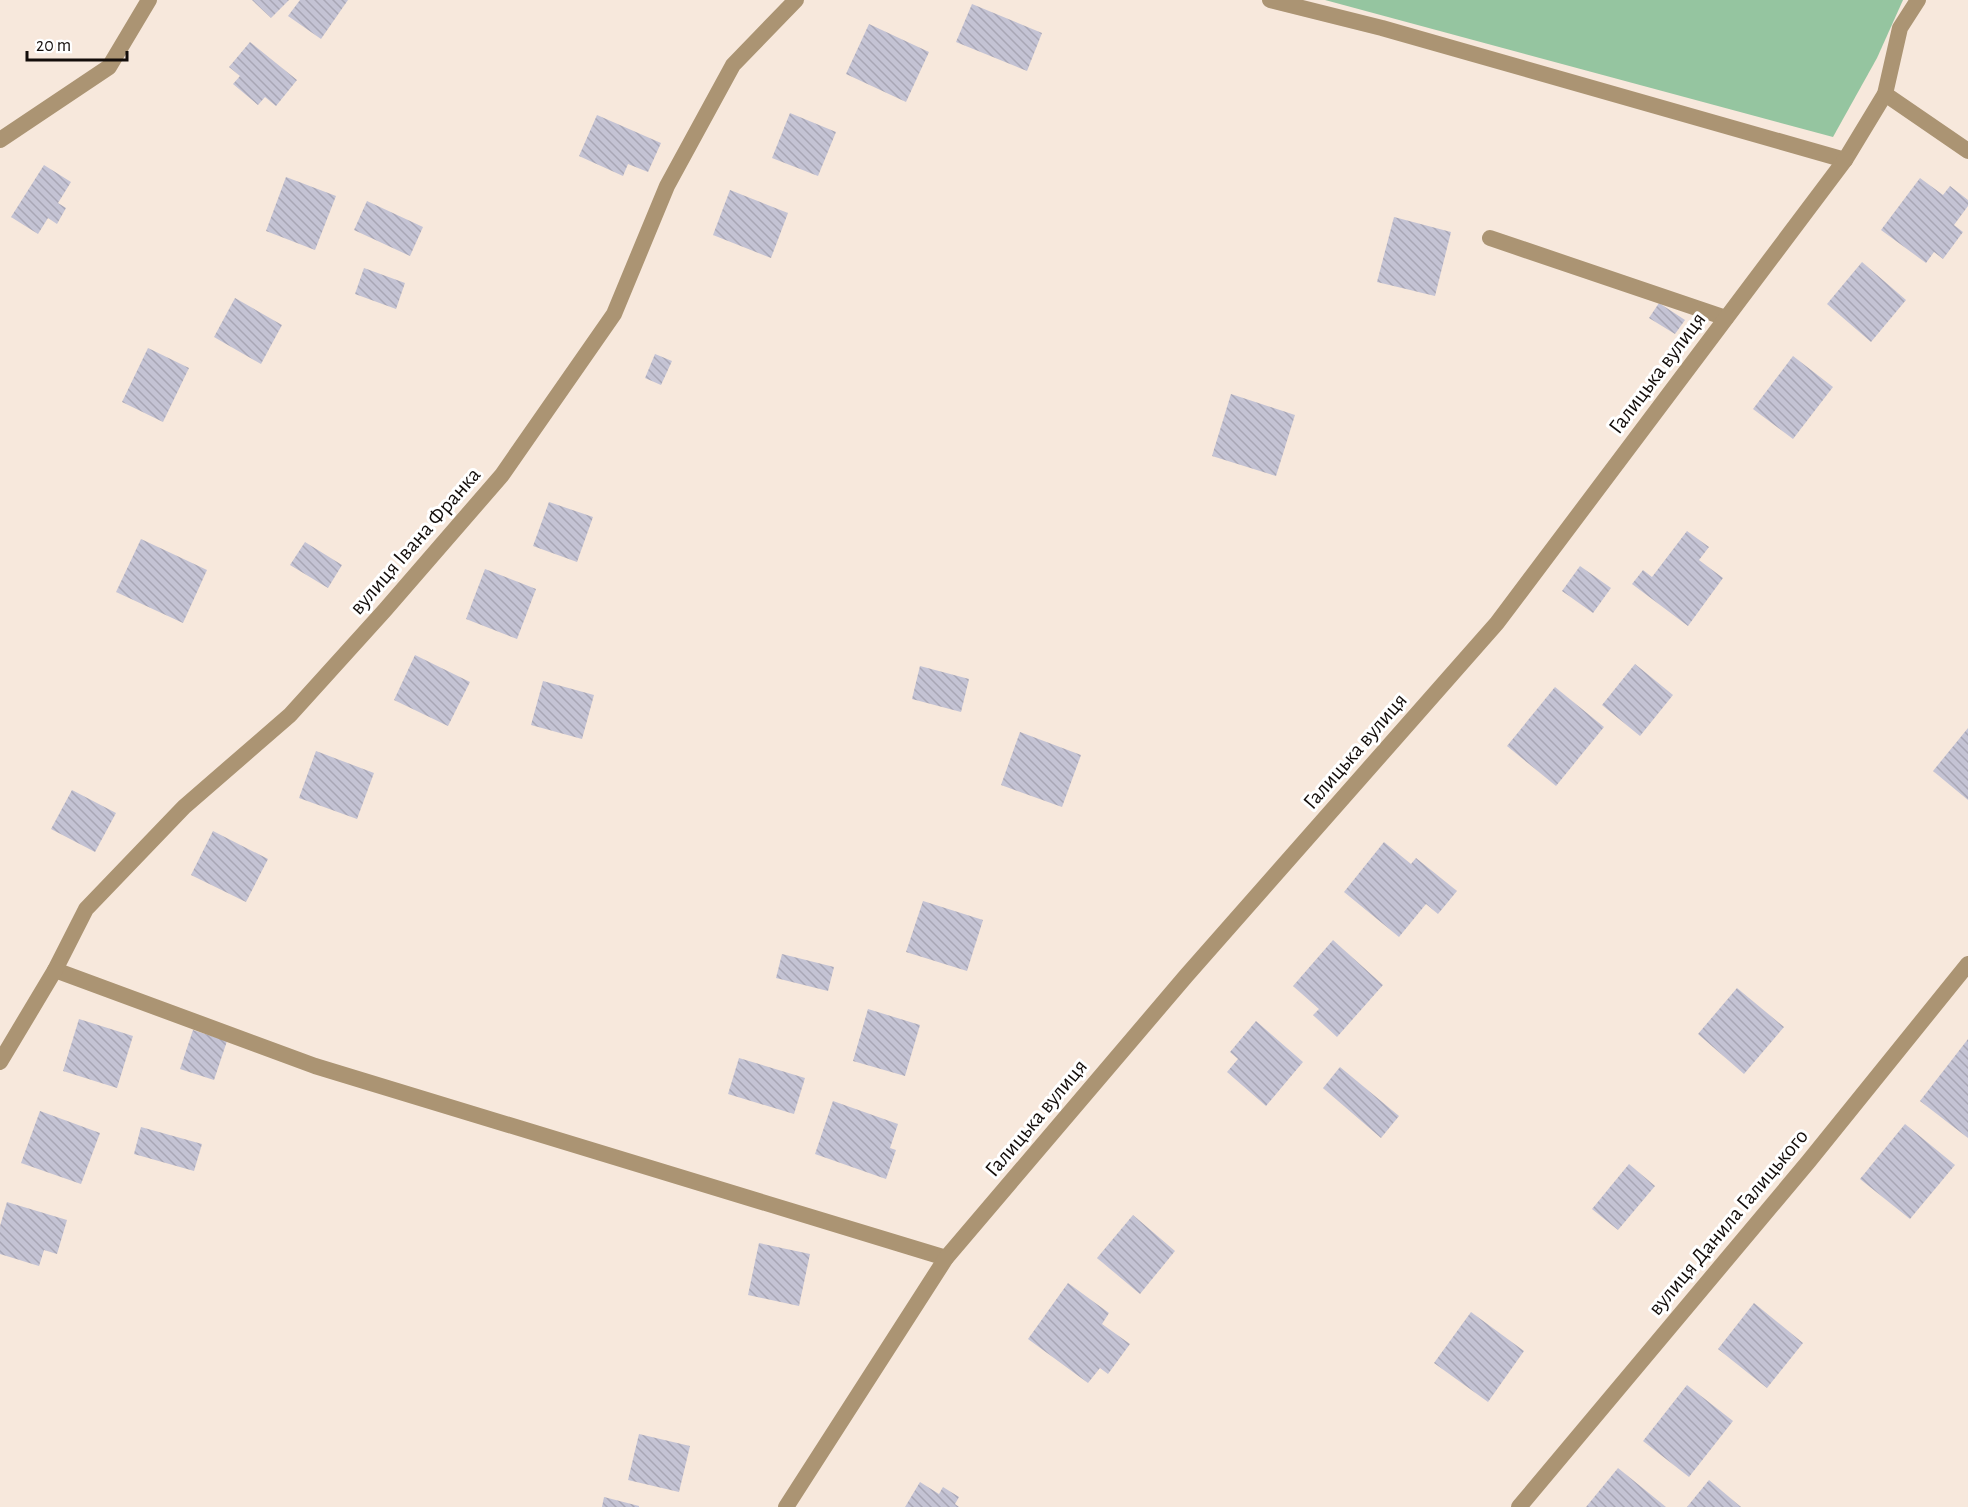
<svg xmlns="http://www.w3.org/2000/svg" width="1968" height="1507" font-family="'Alegreya Sans',sans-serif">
  <defs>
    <pattern id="building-back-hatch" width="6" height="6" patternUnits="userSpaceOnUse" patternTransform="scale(1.5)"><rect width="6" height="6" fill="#c4c3d4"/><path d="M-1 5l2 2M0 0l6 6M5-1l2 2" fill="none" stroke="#a8a6b5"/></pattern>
  </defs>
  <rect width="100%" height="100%" fill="#f7e8dc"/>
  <polygon fill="#95c5a0" points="1325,0 1903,0 1877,58 1833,137"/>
  <g fill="url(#building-back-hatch)">
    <polygon points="252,0 289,0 271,18"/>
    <polygon points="300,0 348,0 321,39 288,16"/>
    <polygon points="972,4 1042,33 1027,71 956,42"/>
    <polygon points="869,24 929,52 906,102 846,74"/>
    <polygon points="250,42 297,80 276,106 265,97 258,105 233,84 240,76 229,67"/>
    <polygon points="790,113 836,132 818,176 772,158"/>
    <polygon points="597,115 661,143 648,172 628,164 623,176 579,156"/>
    <polygon points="44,165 71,182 58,203 66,208 57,224 48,218 38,234 11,217"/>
    <polygon points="286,177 336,196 315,250 266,231"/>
    <polygon points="1920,178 1943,195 1950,186 1968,200 1968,206 1954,225 1963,232 1943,259 1934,252 1926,263 1881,230"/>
    <polygon points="730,190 788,213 771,258 713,235"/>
    <polygon points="367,201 423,227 410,256 354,230"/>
    <polygon points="1394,217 1451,232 1435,296 1377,282"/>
    <polygon points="1862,262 1906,300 1871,342 1827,304"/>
    <polygon points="364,268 405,283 396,309 355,294"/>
    <polygon points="235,298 282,325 261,364 214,337"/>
    <polygon points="1659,303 1685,320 1675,334 1649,318"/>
    <polygon points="148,348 189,368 163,422 122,402"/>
    <polygon points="655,354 672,361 661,385 645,378"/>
    <polygon points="1793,356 1833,387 1793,439 1753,409"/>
    <polygon points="1231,394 1295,415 1276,476 1212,456"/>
    <polygon points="549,502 593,517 577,562 533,546"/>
    <polygon points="1687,531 1709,547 1699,560 1723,578 1688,626 1632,584 1643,570 1652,577"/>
    <polygon points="141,539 207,570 183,623 116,592"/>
    <polygon points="305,542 342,565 328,588 290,565"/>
    <polygon points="1580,566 1611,588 1593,613 1562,591"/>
    <polygon points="485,569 536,589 517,639 466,619"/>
    <polygon points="415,655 470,682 448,726 394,700"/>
    <polygon points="1635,664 1673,695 1640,736 1602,705"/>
    <polygon points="920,666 969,679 961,712 912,699"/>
    <polygon points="543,681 594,695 582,739 531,725"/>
    <polygon points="1555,687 1604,727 1556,786 1507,746"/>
    <polygon points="1968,728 1968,800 1933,771"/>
    <polygon points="1020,732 1081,755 1062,807 1001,785"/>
    <polygon points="316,751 374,773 357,819 299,798"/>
    <polygon points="72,790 116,813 95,852 51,829"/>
    <polygon points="213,831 268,859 246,902 191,875"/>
    <polygon points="1384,842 1411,864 1416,858 1457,891 1438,914 1426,904 1399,937 1344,892"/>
    <polygon points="923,901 983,920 967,971 906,952"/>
    <polygon points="1333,940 1383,985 1337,1037 1313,1015 1319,1009 1293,986"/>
    <polygon points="782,954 834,967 828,991 776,978"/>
    <polygon points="1737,988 1784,1027 1744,1074 1698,1034"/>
    <polygon points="868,1009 920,1025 905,1076 853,1061"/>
    <polygon points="79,1019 133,1036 117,1088 63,1071"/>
    <polygon points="1256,1021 1303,1062 1266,1106 1227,1072 1238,1059 1230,1052"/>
    <polygon points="193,1030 227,1041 214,1080 180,1069"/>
    <polygon points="1968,1039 1968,1138 1920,1101"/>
    <polygon points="739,1058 805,1078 794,1114 728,1094"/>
    <polygon points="1340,1067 1399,1116 1381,1138 1323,1088"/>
    <polygon points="833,1101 898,1124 890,1148 896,1150 886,1179 815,1154"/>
    <polygon points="40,1111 100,1133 81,1184 21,1163"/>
    <polygon points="1905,1124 1955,1165 1910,1219 1860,1179"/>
    <polygon points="141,1127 202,1144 194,1171 134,1154"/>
    <polygon points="1629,1164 1655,1186 1618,1230 1592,1209"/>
    <polygon points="7,1202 67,1220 57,1254 44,1250 39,1266 0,1254 0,1226"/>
    <polygon points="1133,1215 1175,1251 1140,1294 1097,1258"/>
    <polygon points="759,1243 810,1254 799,1306 748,1295"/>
    <polygon points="1068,1283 1109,1313 1102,1324 1130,1344 1108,1374 1100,1368 1088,1383 1028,1339"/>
    <polygon points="1754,1303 1803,1343 1767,1388 1718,1349"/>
    <polygon points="1471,1312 1524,1351 1488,1402 1434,1363"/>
    <polygon points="1687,1385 1733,1421 1689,1477 1643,1441"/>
    <polygon points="639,1434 690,1446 679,1492 628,1480"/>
    <polygon points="1618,1468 1666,1507 1586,1507"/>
    <polygon points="1709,1480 1741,1507 1687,1507"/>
    <polygon points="920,1482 939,1494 943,1487 959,1497 955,1504 959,1507 905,1507"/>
    <polygon points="604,1497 639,1506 639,1507 602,1507"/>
  </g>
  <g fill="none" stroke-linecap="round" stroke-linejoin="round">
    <polyline stroke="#ab9473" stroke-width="16" points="1490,238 1726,318"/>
    <g stroke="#ab9473" stroke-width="16">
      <polyline points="1270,0 1382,28 1845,160"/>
      <polyline points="1885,94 1968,151"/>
      <polyline points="0,140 109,67 149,0"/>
      <polyline points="55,970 315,1066 946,1258"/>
      <polyline points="0,1062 55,970 86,909 184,807 290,715 385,610 502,475 614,314 667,186 733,65 796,0"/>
      <polyline points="786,1507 946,1258 1186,976 1497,623 1845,160 1885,94 1900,28 1918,0"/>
      <polyline points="1519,1507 1809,1161 1968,964"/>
    </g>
  </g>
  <g text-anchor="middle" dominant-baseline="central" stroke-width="6" stroke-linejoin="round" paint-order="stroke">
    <g font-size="22" fill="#130d0a" stroke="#fff">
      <text transform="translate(1657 373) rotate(-53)">Галицька вулиця</text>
      <text transform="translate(415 541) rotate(-49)">вулиця Івана Франка</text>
      <text transform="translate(1355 751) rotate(-49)">Галицька вулиця</text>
      <text transform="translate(1036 1118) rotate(-50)">Галицька вулиця</text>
      <text transform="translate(1728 1222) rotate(-50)">вулиця Данила Галицького</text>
    </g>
  </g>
  <path d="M27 51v9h100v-9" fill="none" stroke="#130d0a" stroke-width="3"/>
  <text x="36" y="51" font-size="18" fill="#130d0a" stroke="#ffffff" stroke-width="4.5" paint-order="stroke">20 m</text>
</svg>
